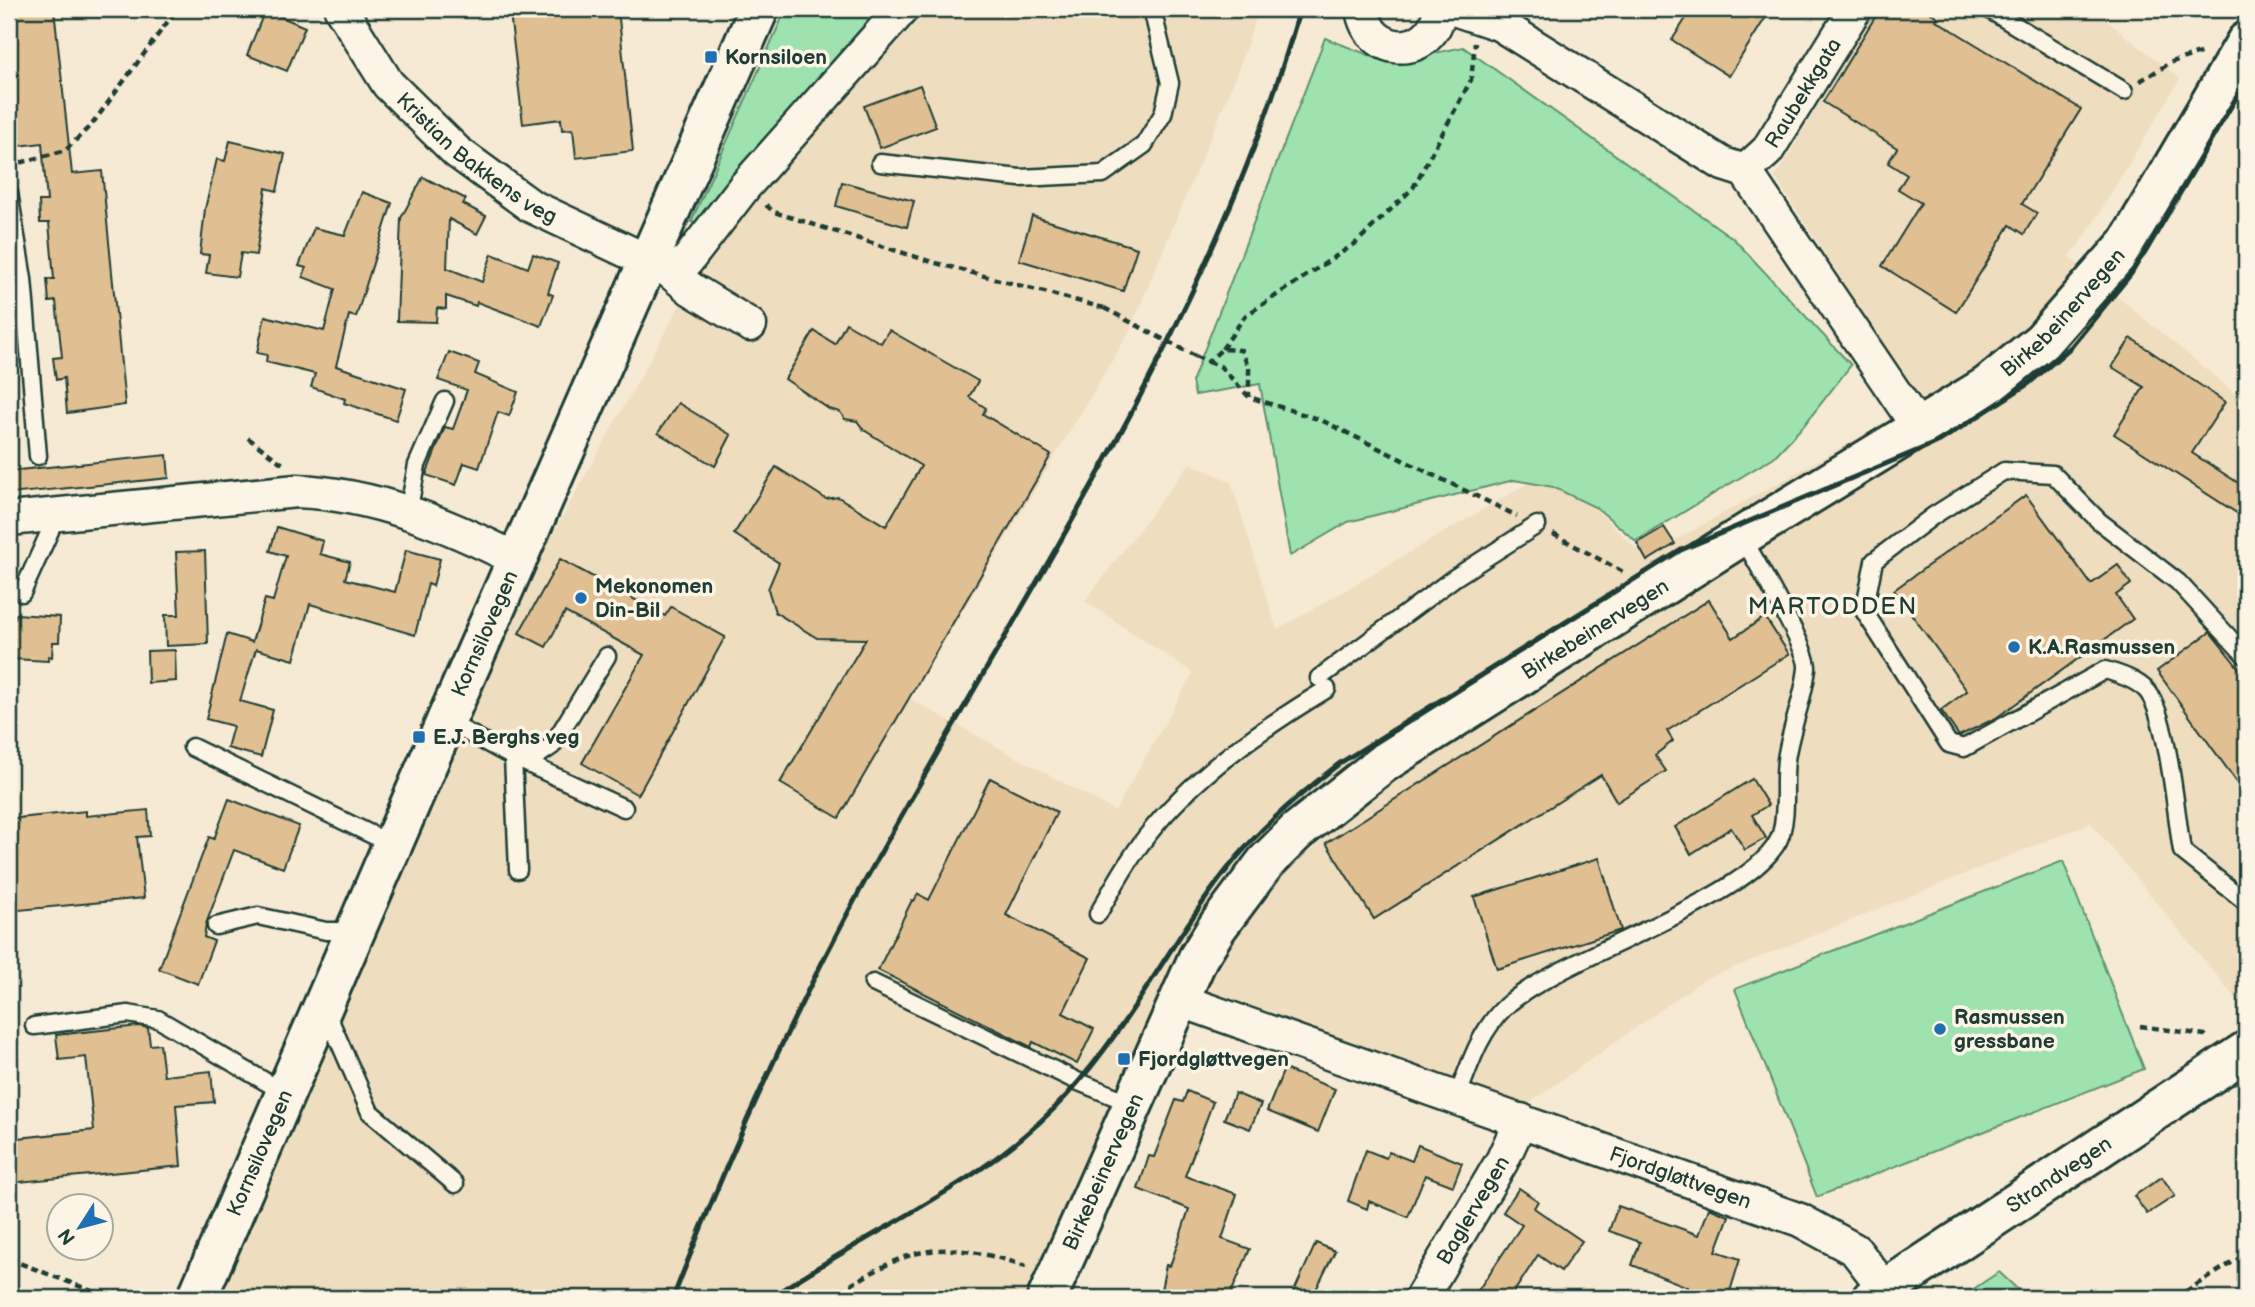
<svg xmlns="http://www.w3.org/2000/svg" width="2255" height="1307" font-family="'Balsamiq Sans',sans-serif">
  <rect width="100%" height="100%" fill="#f6ead4"/>
  <filter id="ink" filterUnits="userSpaceOnUse"><feTurbulence type="fractalNoise" baseFrequency=".0143" numOctaves="2"/><feDisplacementMap in="SourceGraphic" scale="14" xChannelSelector="R" yChannelSelector="G"/><feConvolveMatrix kernelMatrix="1 2 1 2 8 2 1 2 1" color-interpolation-filters="sRGB"/></filter>
  <g filter="url(#ink)">
    <polygon fill="#efddc0" points="928,9 1259,9 1236,76 1129,332 910,699 1115,811 1193,673 1085,601 1190,463 1231,482 1277,630 1554,468 1645,557 1921,403 1775,177 1875,9 2092,9 2180,79 2086,235 2069,257 2246,402 2246,597 2234,609 2246,624 2246,1011 2091,823 1703,980 1518,1111 1164,988 1030,1298 215,1298 535,566 718,237"/>
    <g fill="#9ee3af" stroke="#5e9072" stroke-width="2">
      <polygon points="786,9 885,9 700,223 691,222"/>
      <polygon points="1325,38 1389,63 1463,47 1734,239 1851,365 1805,424 1774,457 1636,541 1597,508 1553,487 1514,480 1348,522 1290,556 1260,384 1195,395 1192,382"/>
      <polygon points="2063,861 2144,1069 1817,1197 1735,989"/>
      <polygon points="1999,1272 2027,1298 1960,1298"/>
    </g>
    <g fill="#e0c092" stroke="#1f3d34" stroke-width="2">
      <polygon points="9,9 54,9 72,174 102,171 125,405 67,413 64,378 56,380 53,358 62,357 56,301 49,302 47,279 54,279 49,223 40,223 39,201 47,201 42,143 10,147"/>
      <polygon points="545,9 618,9 633,151 576,158 573,129 562,130 561,119 523,124 510,13"/>
      <polygon points="1692,9 1771,9 1729,76 1672,40"/>
      <polygon points="1880,9 1924,9 1938,17 1936,20 2081,109 2022,204 2037,213 2024,234 2010,225 1956,312 1882,266 1921,203 1898,189 1907,175 1888,163 1897,148 1823,102"/>
      <polygon points="265,10 305,27 287,71 247,55"/>
      <polygon points="920,85 936,127 880,148 864,106"/>
      <polygon points="230,141 285,154 277,191 266,188 256,255 241,253 237,277 206,273 209,255 200,254 205,209 217,159 225,161"/>
      <polygon points="423,177 466,199 463,204 486,216 477,234 449,219 447,268 482,282 492,254 528,268 533,254 558,263 548,293 553,295 541,326 477,302 476,306 446,296 446,309 437,308 436,322 397,321 401,218"/>
      <polygon points="842,182 914,201 907,227 836,206"/>
      <polygon points="362,192 392,203 356,317 349,315 336,366 406,389 396,420 344,403 345,399 311,387 315,374 266,362 267,355 257,353 265,316 324,331 335,289 303,277 306,268 299,266 314,228 345,235"/>
      <polygon points="1032,216 1137,248 1123,291 1019,260"/>
      <polygon points="846,323 881,343 889,330 978,381 969,397 986,408 983,414 1051,455 839,818 780,783 866,639 817,638 775,612 768,589 779,563 734,534 776,467 826,499 838,497 886,526 921,466 864,430 857,421 845,419 840,412 829,409 785,379 814,331 835,344"/>
      <polygon points="2131,338 2225,402 2192,453 2246,488 2246,519 2114,434 2144,387 2112,367"/>
      <polygon points="449,352 479,363 475,374 518,392 509,416 498,412 479,468 464,463 456,485 426,475 445,427 453,429 467,390 438,380"/>
      <polygon points="678,403 731,435 715,466 658,433"/>
      <polygon points="167,455 169,478 9,494 9,471"/>
      <polygon points="2026,495 2091,584 2118,565 2131,584 2116,595 2133,619 1996,718 1959,736 1941,710 1967,691 1894,590"/>
      <polygon points="277,527 323,541 320,554 350,562 345,579 395,592 406,550 440,559 433,586 428,584 415,635 310,604 294,660 256,649 240,701 273,710 261,757 227,748 233,726 206,719 227,634 252,642 265,599 273,601 286,556 270,551"/>
      <polygon points="1664,527 1675,544 1647,561 1637,543"/>
      <polygon points="205,551 208,644 166,646 165,615 179,615 176,552"/>
      <polygon points="560,559 665,616 671,607 725,637 638,795 582,763 644,655 565,612 546,647 519,633"/>
      <polygon points="1709,600 1733,638 1765,617 1789,654 1667,731 1673,741 1655,755 1666,771 1617,802 1601,775 1374,919 1326,843"/>
      <polygon points="16,614 60,617 59,642 53,642 52,657 48,656 48,661 13,659 14,639 9,639 9,619 15,619"/>
      <polygon points="2210,632 2246,677 2246,795 2157,671"/>
      <polygon points="175,650 176,681 148,683 147,651"/>
      <polygon points="990,778 1057,812 1006,915 1090,958 1063,1013 1094,1029 1077,1064 1033,1042 1031,1047 878,970 912,900 914,901 918,894 929,900"/>
      <polygon points="1752,779 1768,805 1752,815 1766,838 1745,850 1731,828 1691,854 1675,827"/>
      <polygon points="229,799 299,826 283,868 234,850 206,924 204,937 214,941 198,984 159,969 209,837 214,839"/>
      <polygon points="148,810 150,836 137,837 144,898 9,911 9,819 86,811 86,816"/>
      <polygon points="1599,858 1621,930 1497,969 1474,897"/>
      <polygon points="139,1026 148,1028 150,1045 160,1044 164,1076 211,1071 214,1102 176,1105 181,1166 9,1183 9,1139 94,1130 86,1057 59,1060 56,1035"/>
      <polygon points="1284,1069 1335,1089 1318,1132 1267,1111"/>
      <polygon points="1187,1091 1213,1102 1185,1176 1237,1194 1222,1239 1250,1249 1229,1298 1201,1298 1161,1290 1166,1265 1170,1266 1189,1209 1138,1189 1149,1156 1154,1157 1176,1100 1183,1102"/>
      <polygon points="1235,1093 1261,1104 1250,1129 1224,1119"/>
      <polygon points="1418,1145 1462,1163 1453,1186 1425,1175 1408,1217 1369,1201 1367,1209 1348,1201 1366,1150 1386,1158 1389,1152 1412,1161"/>
      <polygon points="2162,1177 2175,1196 2147,1214 2134,1196"/>
      <polygon points="1519,1188 1538,1201 1534,1208 1582,1241 1561,1271 1538,1255 1510,1298 1473,1298 1522,1225 1503,1212"/>
      <polygon points="1618,1206 1699,1235 1709,1208 1729,1216 1716,1251 1740,1259 1728,1298 1684,1298 1688,1287 1632,1265 1640,1242 1609,1231"/>
      <polygon points="1316,1243 1335,1251 1312,1298 1291,1298"/>
    </g>
    <g fill="none" stroke-linecap="round" stroke-linejoin="round">
      <g stroke="#1f3d34" stroke-width="21">
        <g id="lane">
          <polyline points="1988,9 2124,91"/>
          <polyline points="880,163 1020,178 1103,174 1144,145 1163,114 1170,83 1152,9"/>
          <polyline points="9,193 23,279 38,456"/>
          <polyline points="408,513 417,465 445,401"/>
          <polyline points="22,593 50,531 53,515"/>
          <path d="M2246,656L2178,582L2099,521L2053,474L2004,471L1933,516L1874,561L1864,611L1949,744L1964,748L2105,670C2119,674 2138,680 2148,692C2168,719 2176,814 2182,851L2246,902"/>
          <polyline points="1319,678 1454,578 1537,525"/>
          <polyline points="446,721 513,757 537,756 552,746 607,656"/>
          <polyline points="192,747 393,845"/>
          <polyline points="518,870 513,757 624,808"/>
          <path d="M1098,914C1113,888 1127,861 1146,837C1194,775 1260,730 1327,689"/>
          <polyline points="216,926 258,916 326,931 354,931"/>
          <polyline points="873,983 1079,1082 1133,1104"/>
          <polyline points="321,1015 332,1025 370,1112 455,1184"/>
          <polyline points="34,1026 128,1014 158,1019 285,1093"/>
          <path d="M1457,1098C1469,1066 1480,1030 1506,1006C1558,957 1762,897 1781,834C1788,810 1783,785 1786,760C1790,729 1804,699 1807,668C1809,649 1753,558 1742,536"/>
        </g>
      </g>
      <g stroke="#1f3d34" stroke-width="37">
        <g id="street">
          <path id="s1" d="M341,9L388,84L457,152L531,206L669,271L687,261L745,186L902,9"/>
          <path d="M1362,9C1369,59 1433,59 1440,9"/>
          <polyline points="1454,9 1499,24 1723,164 1745,171 1918,427"/>
          <path id="s2" d="M1745,171L1767,151L1855,9"/>
          <polyline points="669,271 691,289 750,325"/>
          <path d="M9,519L297,491C375,494 449,525 518,560"/>
          <path id="s3" d="M1179,1000L1800,1220L1855,1250L1885,1289"/>
          <path id="s4" d="M1421,1298L1502,1161L1521,1120"/>
        </g>
      </g>
      <g stroke="#1f3d34" stroke-width="44">
        <g id="secondary">
          <path id="s5" d="M197,1298L446,721L759,9"/>
          <path id="s6" d="M1047,1298L1198,958L1218,926L1266,862L1296,832L1382,764L1742,536L1987,386L2042,341L2128,243L2246,42"/>
          <path id="s7" d="M1872,1298L2246,1051"/>
        </g>
      </g>
      <g stroke="#1f3d34" stroke-width="4.5" stroke-dasharray="7 5" stroke-linecap="butt">
        <polyline points="2140,81 2172,62 2203,52"/>
        <polyline points="9,166 66,150 93,123 177,9"/>
        <polyline points="766,205 774,212 932,262 1104,308"/>
        <polyline points="1222,349 1245,316 1356,243 1413,188 1471,80 1475,43"/>
        <polyline points="1195,356 1208,362 1222,349 1241,350 1249,368 1249,397"/>
        <polyline points="1208,362 1220,366 1249,397 1321,420 1517,516"/>
        <polyline points="248,438 283,464"/>
        <polyline points="1553,534 1625,573"/>
        <polyline points="2140,1026 2205,1035 2209,1039"/>
        <polyline points="9,1259 110,1298"/>
        <path d="M830,1298C909,1248 934,1236 1026,1266"/>
        <polyline points="2175,1298 2246,1254"/>
      </g>
      <use href="#lane" stroke="#fcf5e5" stroke-width="16"/>
      <use href="#street" stroke="#fcf5e5" stroke-width="32"/>
      <use href="#secondary" stroke="#fcf5e5" stroke-width="38"/>
      <g stroke="#1f3d34" stroke-width="5">
        <path d="M673,1298C727,1159 788,1023 859,892C1016,603 1210,329 1300,9"/>
        <path d="M770,1298C869,1230 983,1186 1066,1096C1129,1028 1169,944 1225,872C1258,829 1298,796 1340,763L1681,550L1940,441L2028,384L2071,347L2131,274L2246,81"/>
      </g>
      <polyline stroke="#1f3d34" stroke-width="4.5" stroke-dasharray="7 5" stroke-linecap="butt" points="1104,308 1195,356"/>
    </g>
  </g>
  <g fill="#1f6fb2" stroke="#fcf5e5" stroke-width="2.5">
    <rect x="704" y="50" width="14" height="14" rx="3.5"/>
    <circle cx="581" cy="598" r="7"/>
    <circle cx="2014" cy="647" r="7"/>
    <rect x="412" y="730" width="14" height="14" rx="3.5"/>
    <circle cx="1940" cy="1029" r="7"/>
    <rect x="1117" y="1052" width="14" height="14" rx="3.5"/>
  </g>
  <g text-anchor="middle" dominant-baseline="central" stroke-width="7" stroke-linejoin="round" paint-order="stroke">
    <g font-size="21" font-weight="bold" fill="#1f3d34" stroke="#fcf5e5" text-anchor="start">
      <text x="725" y="57">Kornsiloen</text>
      <text x="595" y="586">Mekonomen<tspan x="595" dy="24">Din-Bil</tspan></text>
      <text x="2028" y="647">K.A.Rasmussen</text>
      <text x="433" y="737">E.J. Berghs veg</text>
      <text x="1954" y="1017">Rasmussen<tspan x="1954" dy="24">gressbane</tspan></text>
      <text x="1138" y="1059">Fjordgløttvegen</text>
    </g>
    <g font-size="21" fill="#1f3d34" stroke="#fcf5e5">
      <text stroke="none"><textPath href="#s2" startOffset="98">Raubekkgata</textPath></text>
      <text stroke="none"><textPath href="#s1" startOffset="205">Kristian Bakkens veg</textPath></text>
      <text stroke="none"><textPath href="#s6" startOffset="1461">Birkebeinervegen</textPath></text>
      <text stroke="none"><textPath href="#s6" startOffset="894">Birkebeinervegen</textPath></text>
      <text stroke="none"><textPath href="#s5" startOffset="724">Kornsilovegen</textPath></text>
      <text stroke="none"><textPath href="#s5" startOffset="158">Kornsilovegen</textPath></text>
      <text stroke="none"><textPath href="#s6" startOffset="138">Birkebeinervegen</textPath></text>
      <text stroke="none"><textPath href="#s7" startOffset="224">Strandvegen</textPath></text>
      <text stroke="none"><textPath href="#s3" startOffset="532">Fjordgløttvegen</textPath></text>
      <text stroke="none"><textPath href="#s4" startOffset="102">Baglervegen</textPath></text>
    </g>
    <g font-size="24" letter-spacing="2" fill="#1f3d34" stroke="#fcf5e5">
      <text x="1833" y="606">MARTODDEN</text>
    </g>
  </g>
  <rect width="2255" height="1307" fill="none" stroke="#fcf5e5" stroke-width="35"/>
  <rect x="18" y="18" width="2220" height="1272" fill="none" stroke="#1f3d34" stroke-width="2.5" filter="url(#ink)"/>
  <g transform="translate(80 1227) rotate(234)"><circle r="33" fill="#fcf5e5" stroke="#a4ab9e" stroke-width="2"/>
  <path d="M0-5L12 26L0 18L-12 26Z" fill="#1f6fb2"/>
  <text y="-10" font-size="19" font-weight="bold" text-anchor="middle" fill="#1f3d34">N</text>
  </g>
</svg>
